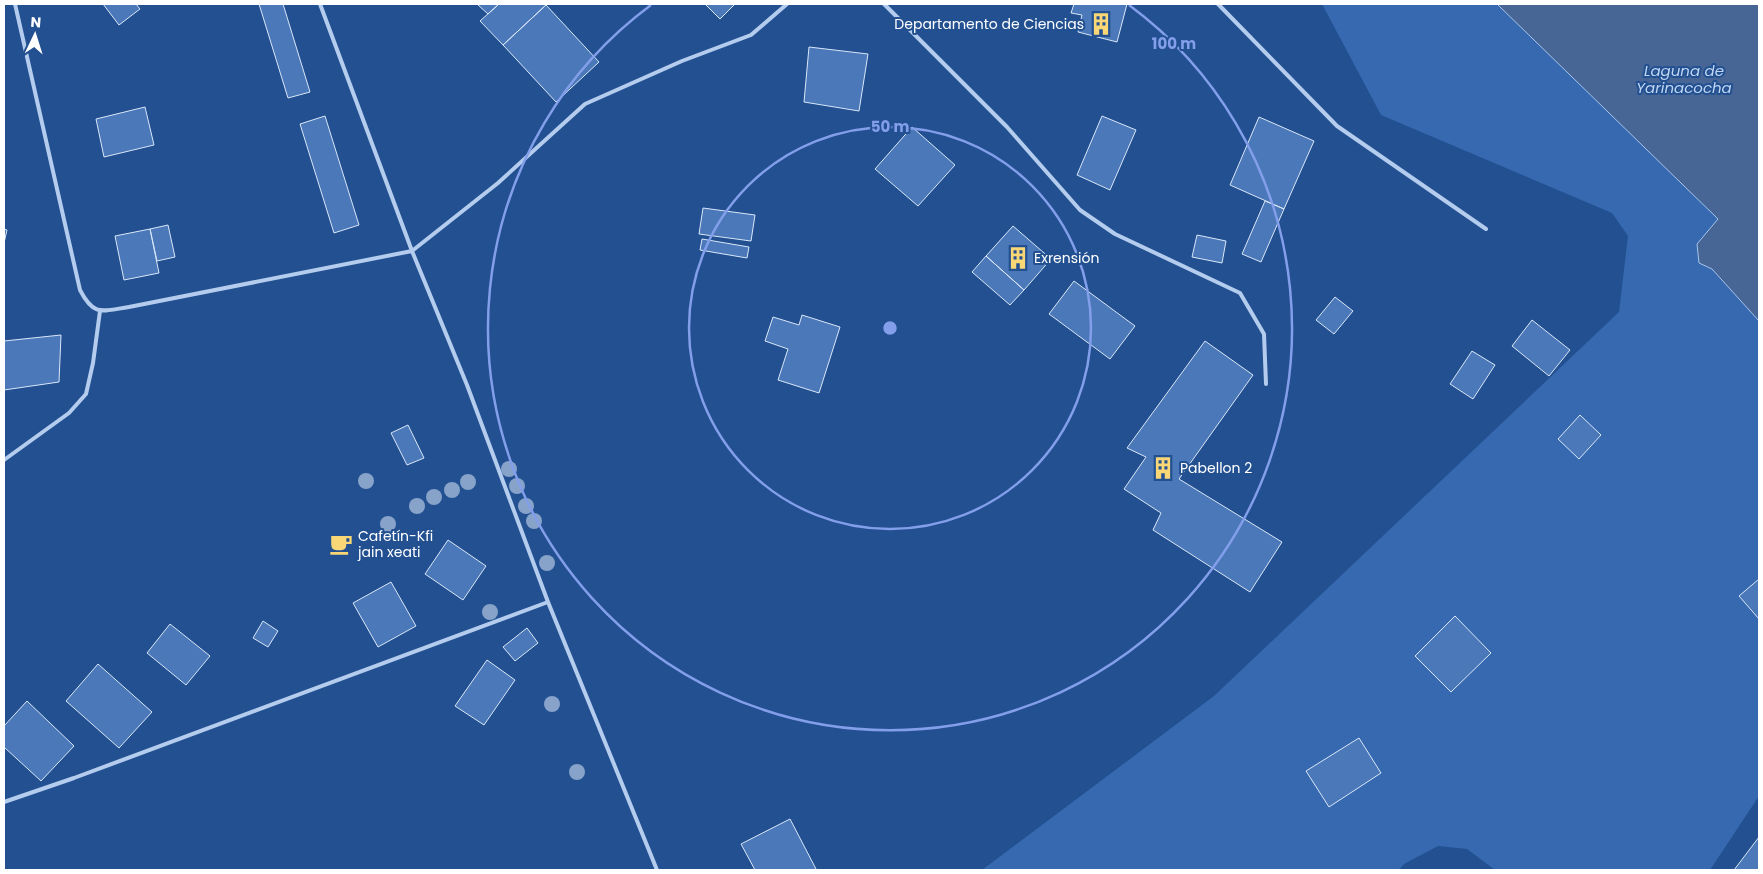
<svg xmlns="http://www.w3.org/2000/svg" width="1763" height="874" font-family="Poppins,sans-serif">
	<style>
		.green { fill: #3669af }
		.water { fill: #476696; stroke: #a8c6ee }
		.building { fill: #4b78b8; stroke: #d9e7f9 }
		.lines { fill: none; stroke-linecap: round; stroke-linejoin: round }
		.lane { stroke: #b4cced; stroke-width: 4 }
		.tree { fill: #87a3ca }
		.ring { fill: none; stroke: #839eea; stroke-width: 2.5 }
		.labels { text-anchor: middle; stroke-width: 4; stroke-linejoin: round; paint-order: stroke }
		.poi-label { font-size: 14px; fill: #fff; stroke: #225091; text-anchor: start }
		.water-label { font-size: 15px; font-style: italic; fill: #c0d6f4; stroke: #225091 }
		.centre { fill: #839eea; stroke: #225091; stroke-width: 2.5 }
		.ring-label { font-size: 15px; text-anchor: middle; font-weight: bold; fill: #839eea; stroke: #225091; stroke-width: 4; stroke-linejoin: round; paint-order: stroke }
	</style>
	<rect width="100%" height="100%" fill="#225091"/>
	<path class="green" d="M 1322,4 L 1497,4 L 1718,219 L 1697,244 L 1712,269 L 1759,321 L 1759,796 L 1710,870 L 1495,870 L 1467,849 L 1438,846 L 1404,864 L 1399,870 L 982,870 L 1214,696 L 1619,312 L 1628,236 L 1612,213 L 1381,115 Z"/>
	<path class="water" d="M 1497,4 L 1759,4 L 1759,321 L 1712,269 L 1699,263 L 1697,244 L 1718,219 Z"/>
	<path class="building" d="M 103,4 L 136,4 L 140,9 L 119,25 Z
		M 259,4 L 283,4 L 310,92 L 288,98 Z
		M 477,4 L 499,4 L 488,14 Z
		M 499,4 L 545,4 L 546,5 L 503,45 L 480,21 Z
		M 705,4 L 735,4 L 720,19 Z
		M 1074,4 L 1127,4 L 1117,42 L 1078,32 L 1082,15 L 1071,13 Z
		M 546,5 L 599,62 L 556,102 L 503,45 Z
		M 809,47 L 868,54 L 859,111 L 804,102 Z
		M 145,107 L 154,145 L 104,157 L 96,119 Z
		M 325,116 L 359,225 L 334,233 L 300,124 Z
		M 1102,116 L 1136,130 L 1110,190 L 1077,175 Z
		M 1259,117 L 1314,141 L 1284,209 L 1230,185 Z
		M 912,127 L 955,165 L 918,206 L 875,169 Z
		M 1265,201 L 1284,209 L 1261,262 L 1242,254 Z
		M 703,208 L 755,215 L 751,241 L 699,234 Z
		M 168,225 L 175,257 L 157,261 L 150,229 Z
		M 1013,226 L 1051,259 L 1024,290 L 986,256 Z
		M 4,229 L 7,230 L 4,243 Z
		M 150,229 L 159,273 L 124,280 L 115,236 Z
		M 1197,235 L 1226,241 L 1222,263 L 1192,257 Z
		M 702,239 L 749,247 L 747,258 L 700,250 Z
		M 986,256 L 1024,290 L 1010,305 L 972,272 Z
		M 1074,281 L 1135,326 L 1110,359 L 1049,314 Z
		M 1335,297 L 1353,311 L 1334,334 L 1316,320 Z
		M 802,315 L 840,327 L 819,393 L 778,380 L 788,349 L 765,341 L 773,317 L 799,325 Z
		M 1532,320 L 1570,350 L 1549,376 L 1512,346 Z
		M 61,335 L 59,382 L 4,390 L 4,341 Z
		M 1205,341 L 1253,375 L 1179,479 L 1282,542 L 1250,592 L 1153,530 L 1161,513 L 1124,489 L 1146,457 L 1127,448 Z
		M 1472,351 L 1495,365 L 1473,399 L 1450,384 Z
		M 1580,415 L 1601,435 L 1579,459 L 1558,439 Z
		M 408,425 L 424,458 L 407,465 L 391,433 Z
		M 448,540 L 486,566 L 463,600 L 425,574 Z
		M 1759,579 L 1759,619 L 1739,596 Z
		M 391,582 L 416,626 L 378,647 L 353,603 Z
		M 1455,616 L 1491,653 L 1451,692 L 1415,656 Z
		M 263,621 L 278,631 L 268,647 L 253,638 Z
		M 170,624 L 210,656 L 186,685 L 147,653 Z
		M 527,628 L 538,643 L 515,661 L 503,647 Z
		M 487,660 L 515,680 L 484,725 L 455,706 Z
		M 98,664 L 152,712 L 119,748 L 66,701 Z
		M 27,701 L 74,746 L 41,781 L 4,747 L 4,726 Z
		M 1359,738 L 1381,773 L 1329,807 L 1306,771 Z
		M 790,819 L 816,869 L 813,870 L 755,870 L 741,844 Z
		M 1759,837 L 1759,870 L 1734,870 Z"/>
	<g class="lines">
		<path class="lane" d="M 15,4 L 80,290 C 94,317 102,311 129,307 L 412,251 L 320,4
			M 884,4 L 1007,127 L 1080,210 L 1115,234 L 1240,293 L 1264,334 L 1266,384
			M 1218,4 L 1337,126 L 1486,229
			M 4,460 L 69,413 L 86,394 L 93,363 L 100,311
			M 4,802 L 74,778 L 548,602
			M 657,870 L 548,602 L 467,385 L 412,251 L 498,183 L 585,104 L 682,61 L 751,35 L 787,4"/>
	</g>
	<g class="tree">
		<circle cx="509" cy="469" r="8"/>
		<circle cx="366" cy="481" r="8"/>
		<circle cx="468" cy="482" r="8"/>
		<circle cx="517" cy="486" r="8"/>
		<circle cx="452" cy="490" r="8"/>
		<circle cx="434" cy="497" r="8"/>
		<circle cx="417" cy="506" r="8"/>
		<circle cx="526" cy="506" r="8"/>
		<circle cx="534" cy="521" r="8"/>
		<circle cx="388" cy="524" r="8"/>
		<circle cx="547" cy="563" r="8"/>
		<circle cx="490" cy="612" r="8"/>
		<circle cx="552" cy="704" r="8"/>
		<circle cx="577" cy="772" r="8"/>
	</g>
	<g class="ring">
		<circle cx="890" cy="328" r="201"/>
		<path d="M1129 5A402 402 0 1 1 651 5"/>
	</g>
	<defs>
		<symbol id="building-bare" viewBox="-9 -9 18 18"><path d="M-4-6H4V6H1V3H-1V6H-4ZM-2.5-4.3h1.7v1.8h-1.7ZM.8-4.3h1.7v1.8H.8ZM-2.5-1h1.7V.8h-1.7ZM.8-1h1.7V.8H.8Z" fill="#f9d676" stroke="#225091" stroke-width="2.5" paint-order="stroke"/></symbol>
		<symbol id="cafe-bare" viewBox="-9 -9 18 18"><path d="M-5.5-4.5H6V0H3Q3 3.5 0 3.5H-2.5Q-5.5 3.5-5.5 0ZM3-3.2v2h1.7v-2ZM-6 4.5H4V6H-6Z" fill="#f9d676" stroke="#225091" stroke-width="2.5" paint-order="stroke"/></symbol>
	</defs>
	<g fill-rule="evenodd">
		<use href="#building-bare" x="1085" y="8" width="32" height="32"/>
		<use href="#building-bare" x="1002" y="242" width="32" height="32"/>
		<use href="#building-bare" x="1147" y="452" width="32" height="32"/>
		<use href="#cafe-bare" x="325" y="528" width="32" height="32"/>
	</g>
	<g class="labels">
		<g class="poi-label">
			<text x="1084" y="29" text-anchor="end">Departamento de Ciencias</text>
			<text x="1034" y="263">Exrensión</text>
			<text x="1180" y="473">Pabellon 2</text>
			<text x="358" y="541">Cafetín-Kfi<tspan x="358" dy="16">jain xeati</tspan></text>
		</g>
		<g class="water-label">
			<text x="1684" y="76">Laguna de<tspan x="1684" dy="17">Yarinacocha</tspan></text>
		</g>
	</g>
	<circle cx="890" cy="328" r="8" class="centre"/>
	<g class="ring-label">
		<text x="1174" y="49">100 m</text>
		<text x="890" y="132">50 m</text>
	</g>
	<rect width="1763" height="874" fill="none" stroke="#ffffff" stroke-width="10"/>
	<g transform="translate(35 35) rotate(4)" stroke="#225091" stroke-width="4" paint-order="stroke">
	<path d="M0-4L9 19L0 12L-9 19Z" fill="#ffffff"/>
	<text y="-8" font-size="14" font-weight="bold" text-anchor="middle" fill="#ffffff">N</text>
	</g>
</svg>
